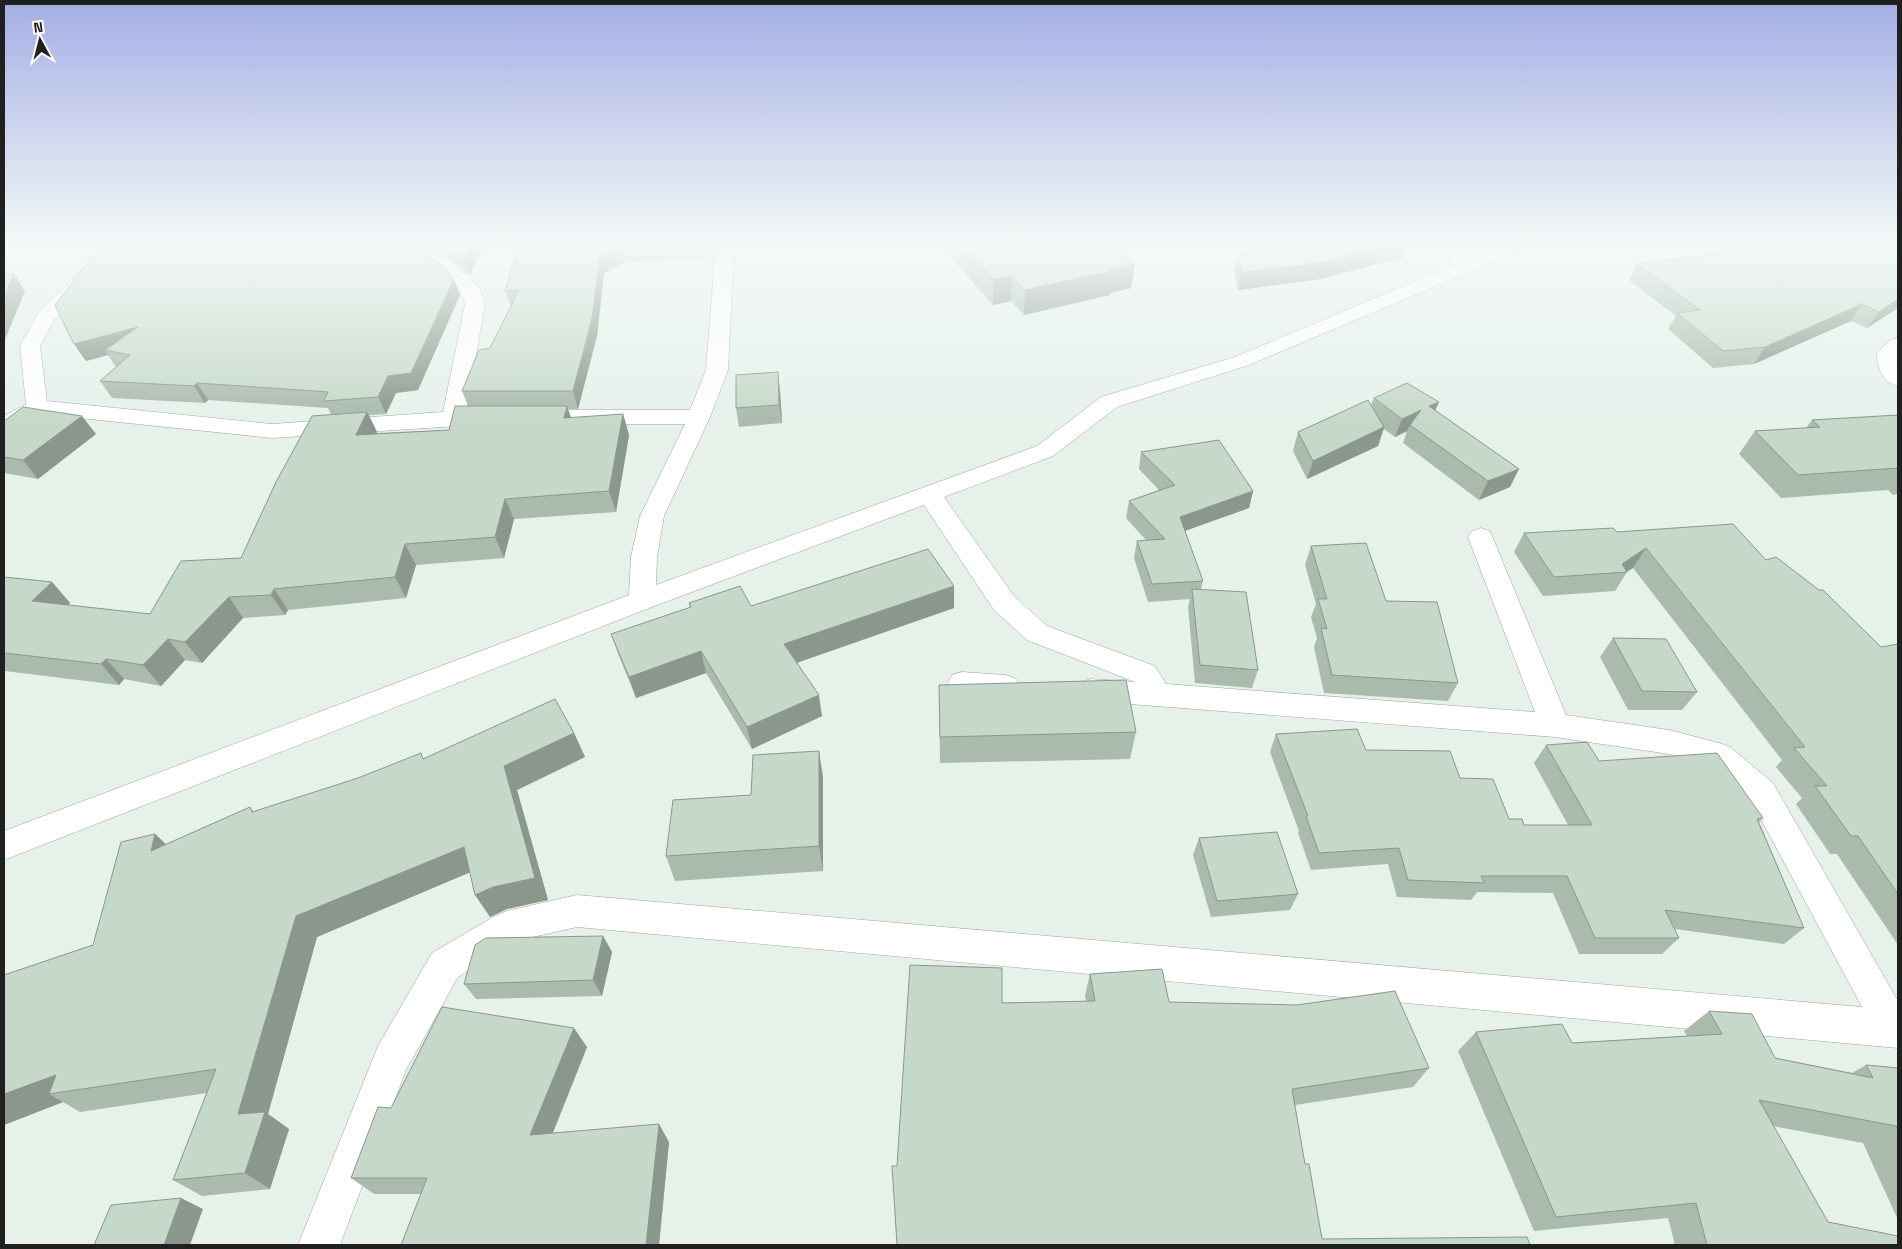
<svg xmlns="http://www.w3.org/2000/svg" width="1902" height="1249" font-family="'Space Grotesk',sans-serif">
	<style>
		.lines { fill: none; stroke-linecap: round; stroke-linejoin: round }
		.street-casing { stroke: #a1a1a1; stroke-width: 1 }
		.street { fill: #fff; fill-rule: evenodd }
		.wall { fill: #aabaad }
		.shaded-wall { fill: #8b978d }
		.building { fill: #c6d8c9; stroke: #8b978d }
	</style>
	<rect width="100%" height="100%" fill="#e6f1ea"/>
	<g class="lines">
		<defs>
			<path id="street" d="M 106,246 L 125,246 L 54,320 L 40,346 L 47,401 L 272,424 L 443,412 L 465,304 C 461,288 457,287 445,277 C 417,254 383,256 348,251 L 342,250 L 339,246 C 386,246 422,240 461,271 C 476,283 480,285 485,304 L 466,411 L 489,410 L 497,412 L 500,417 L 497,422 L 489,424 L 272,438 L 41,414 L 12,430 L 4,432 L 4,416 L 26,404 L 20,346 L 38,313 Z
				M 716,246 L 734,246 L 728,370 L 710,417 L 664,516 L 657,557 L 656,585 L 1037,446 L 1101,397 L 1235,357 L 1454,265 L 1441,246 L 1459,246 L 1468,259 L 1499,246 L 1524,246 L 1521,250 L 1249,365 L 1117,407 L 1053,456 L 944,497 L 1014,596 L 1047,626 L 1155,666 L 1166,684 L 1535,712 L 1468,537 L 1472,531 L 1481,528 L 1490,531 L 1566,715 L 1669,730 L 1719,743 L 1730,747 L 1773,783 L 1898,1001 L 1898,1048 L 577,927 L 515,941 L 458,977 L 406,1070 L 340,1245 L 298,1245 L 378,1046 L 432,953 L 495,916 L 507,911 L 577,895 L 1862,1007 L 1751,801 L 1709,766 L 1669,754 L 1555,737 L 1091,701 L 1081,698 L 1076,690 L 1081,682 L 1091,679 L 1135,682 L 1027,640 L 994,610 L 924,505 L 652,607 L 4,860 L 4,831 L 629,595 L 631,557 L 640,516 L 685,424 L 534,424 L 526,422 L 523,417 L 526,412 L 534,410 L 690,410 L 706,370 Z
				M 1898,338 L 1898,386 C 1882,383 1877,367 1877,352 L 1891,340 Z
				M 962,672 L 1005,675 L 1015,678 L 1020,686 L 1015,694 C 997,700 970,697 952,691 L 948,683 L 952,675 Z"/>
		</defs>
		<use href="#street" class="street-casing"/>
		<use href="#street" class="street"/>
	</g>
	<path class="wall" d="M 408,246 L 483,246 L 470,275 L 446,257 L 423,248 Z
		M 519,246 L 712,246 L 710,258 L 625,262 L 604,273 L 597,336 L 578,409 L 568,409 L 571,418 L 623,414 L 629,435 L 616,512 L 514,519 L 504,558 L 416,565 L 406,598 L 288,610 L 285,615 L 243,618 L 202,663 L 185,660 L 161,686 L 124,679 L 119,685 L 5,671 L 4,672 L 4,577 L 52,582 L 70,603 L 68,605 L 150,614 L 241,558 L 331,414 L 328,408 L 208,400 L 205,403 L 112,398 L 100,381 L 116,367 L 108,355 L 86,361 L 74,344 L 460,295 L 418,390 L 396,393 L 386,414 L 369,415 L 377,432 L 377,433 L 449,430 L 468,406 L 462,391 L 490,348 L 511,307 L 505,291 Z
		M 941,246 L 1115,246 L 1131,288 L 1110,293 L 1110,295 L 1024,315 L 1011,301 L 993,305 Z
		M 1238,254 L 1403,257 L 1321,279 L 1238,290 L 1234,271 Z
		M 1637,264 L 1898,308 L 1867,328 L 1851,321 L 1754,364 L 1713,368 L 1668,329 L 1676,316 L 1629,280 Z
		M 780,390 L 782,423 L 739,427 L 736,408 Z
		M 1374,398 L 1435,410 L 1510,487 L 1479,500 L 1403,443 L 1407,431 L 1395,437 L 1384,429 L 1378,446 L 1307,479 L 1293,451 L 1298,432 L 1371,405 Z
		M 1898,415 L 1898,494 L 1893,495 L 1888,490 L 1781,498 L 1739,454 L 1755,431 L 1806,428 L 1812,420 Z
		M 4,421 L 96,434 L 38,479 L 4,473 Z
		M 1141,452 L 1253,491 L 1249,508 L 1185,531 L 1203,581 L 1201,589 L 1258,670 L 1252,688 L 1195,683 L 1188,607 L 1190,599 L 1148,602 L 1134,558 L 1137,541 L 1146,540 L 1126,518 L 1129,501 L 1159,490 L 1139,469 Z
		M 1617,532 L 1766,560 L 1881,647 L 1898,644 L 1898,945 L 1837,854 L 1830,854 L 1796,804 L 1802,798 L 1776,767 L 1782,760 L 1633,568 L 1627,572 L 1615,591 L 1543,596 L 1514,552 L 1524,533 Z
		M 1311,546 L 1386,601 L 1458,683 L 1448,701 L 1324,693 L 1314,647 L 1317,638 L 1311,617 L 1316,604 L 1305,565 Z
		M 689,603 L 751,606 L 954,608 L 797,662 L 822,716 L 752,749 L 706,673 L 636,698 L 619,656 L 611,634 L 690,608 Z
		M 1613,638 L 1697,692 L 1682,710 L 1628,710 L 1600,657 Z
		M 939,685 L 1136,732 L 1130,759 L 940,763 Z
		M 574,733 L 585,757 L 517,790 L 548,900 L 507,909 L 490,917 L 470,872 L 317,937 L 268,1114 L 289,1129 L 270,1189 L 202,1196 L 173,1180 L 207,1093 L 80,1112 L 63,1102 L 4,1125 L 4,975 L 93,945 L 155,834 L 166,844 L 250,807 L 254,812 L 424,758 Z
		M 1276,734 L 1366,750 L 1460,778 L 1509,819 L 1524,825 L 1568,825 L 1534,763 L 1546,745 L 1599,761 L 1763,818 L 1759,822 L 1804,928 L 1784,944 L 1675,929 L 1679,938 L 1662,954 L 1579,954 L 1553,893 L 1477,892 L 1471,900 L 1397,897 L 1388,864 L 1311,870 L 1298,833 L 1299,831 L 1270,752 Z
		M 823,777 L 823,871 L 675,881 L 666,856 L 751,795 Z
		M 1199,838 L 1298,894 L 1290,910 L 1211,917 L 1193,855 Z
		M 603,936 L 612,952 L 602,996 L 476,999 L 464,984 Z
		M 1090,974 L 1169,1002 L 1429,1068 L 1413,1087 L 1295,1105 L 897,1245 L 897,1166 L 1002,1003 L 1086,1001 L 1085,995 Z
		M 1709,1011 L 1775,1058 L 1852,1073 L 1866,1065 L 1898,1068 L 1898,1220 L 1863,1143 L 1773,1126 L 1828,1222 L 1898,1245 L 1675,1245 L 1668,1218 L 1534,1231 L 1458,1051 L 1476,1032 L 1572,1043 L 1687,1036 L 1684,1031 Z
		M 587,1047 L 553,1133 L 669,1142 L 659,1245 L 401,1245 L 421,1194 L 374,1194 L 351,1178 L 391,1108 Z"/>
	<path class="shaded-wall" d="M 470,246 L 483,246 L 470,275 L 464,259 Z
		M 620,246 L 621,246 L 625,262 L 604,273 L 597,336 L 578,409 L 573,391 L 600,257 Z
		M 708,246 L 712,246 L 710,258 Z
		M 1386,246 L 1407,246 L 1403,257 L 1321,279 L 1238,290 L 1241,273 Z
		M 1135,264 L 1131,288 L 1110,293 L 1110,295 L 1024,315 L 1025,290 L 1110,269 Z
		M 14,274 L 25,291 L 4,342 L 4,296 Z
		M 1012,276 L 1011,301 L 993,305 L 994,280 Z
		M 454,279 L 460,295 L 418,390 L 396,393 L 386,414 L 378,397 L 388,376 Z
		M 1898,299 L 1898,308 L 1867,328 L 1879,312 Z
		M 1862,304 L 1851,321 L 1754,364 L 1765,347 Z
		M 138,327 L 105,350 L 108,355 L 86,361 L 74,344 Z
		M 778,372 L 780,390 L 782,423 L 779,405 Z
		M 197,383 L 208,400 L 205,403 L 194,386 Z
		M 1439,402 L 1431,420 L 1429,406 Z
		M 567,406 L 574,426 L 564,418 Z
		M 1421,410 L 1410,425 L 1407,431 L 1395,437 L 1402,419 Z
		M 367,412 L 377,432 L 366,455 L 356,435 Z
		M 623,414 L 629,435 L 616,512 L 609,491 Z
		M 82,416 L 96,434 L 38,479 L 23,460 Z
		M 1384,427 L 1378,446 L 1307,479 L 1313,461 Z
		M 1519,469 L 1510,487 L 1479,500 L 1488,481 Z
		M 1253,491 L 1249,508 L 1176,534 L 1180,517 Z
		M 505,499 L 514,519 L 504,558 L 495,537 Z
		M 405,544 L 416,565 L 406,598 L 395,577 Z
		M 1646,548 L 1633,568 L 1626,572 L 1622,564 Z
		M 52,582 L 70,603 L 51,622 L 32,601 Z
		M 954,586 L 954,608 L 788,666 L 784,644 Z
		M 274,589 L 288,610 L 285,615 L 271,595 Z
		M 229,597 L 243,618 L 202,663 L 185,642 Z
		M 168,639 L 185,660 L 161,686 L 143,665 Z
		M 701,651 L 706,673 L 636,698 L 629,677 Z
		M 106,659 L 124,679 L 119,685 L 101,664 Z
		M 819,695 L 822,716 L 752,749 L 747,727 Z
		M 574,733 L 585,757 L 517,790 L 548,900 L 507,909 L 490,917 L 475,895 L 493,887 L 504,766 Z
		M 819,751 L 823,777 L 823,871 L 819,846 Z
		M 155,834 L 179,857 L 151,851 Z
		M 464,847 L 478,869 L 317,937 L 268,1114 L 289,1129 L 270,1189 L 245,1173 L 238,1114 L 296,916 Z
		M 603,936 L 612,952 L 602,996 L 593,980 Z
		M 574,1028 L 587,1047 L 545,1152 L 530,1135 Z
		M 56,1075 L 49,1094 L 63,1102 L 4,1125 L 4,1094 Z
		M 659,1124 L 669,1142 L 659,1245 L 646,1245 Z
		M 181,1198 L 203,1209 L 190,1245 L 164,1245 Z"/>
	<path class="building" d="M 102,246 L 403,246 L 416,249 L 438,262 L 454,279 L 411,373 L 388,376 L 378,397 L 324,401 L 328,392 L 197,383 L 194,386 L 100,381 L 130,355 L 105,350 L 138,327 L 74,344 L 55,305 L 94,254 Z
		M 447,246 L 470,246 L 464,259 Z
		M 519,246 L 620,246 L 600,257 L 592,319 L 573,391 L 462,391 L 479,350 L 490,348 L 519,290 L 505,291 Z
		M 963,246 L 1115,246 L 1135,264 L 1110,269 L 1113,271 L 1025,290 L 1012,276 L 994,280 Z
		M 1269,246 L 1386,246 L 1326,262 L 1241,273 L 1238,254 Z
		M 1737,246 L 1895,246 L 1898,247 L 1898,299 L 1879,312 L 1862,304 L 1765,347 L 1723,351 L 1677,313 L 1700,310 L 1637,264 L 1717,254 Z
		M 14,274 L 4,296 L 4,275 Z
		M 778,372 L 779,405 L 736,408 L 736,375 Z
		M 1407,383 L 1439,402 L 1429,406 L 1519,469 L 1488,481 L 1410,425 L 1421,410 L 1402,419 L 1374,398 Z
		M 1368,400 L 1384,427 L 1313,461 L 1298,432 Z
		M 455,406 L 567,406 L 564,418 L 623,414 L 609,491 L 505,499 L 495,537 L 405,544 L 395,577 L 274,589 L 271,595 L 229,597 L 185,642 L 168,639 L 143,665 L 106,659 L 101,664 L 4,653 L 4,577 L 52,582 L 32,601 L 150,614 L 181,561 L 241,558 L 276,482 L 312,416 L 367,412 L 356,435 L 449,430 Z
		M 23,407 L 82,416 L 23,460 L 4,457 L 4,421 Z
		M 1898,415 L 1898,468 L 1798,475 L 1755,431 L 1820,427 L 1812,420 Z
		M 1219,440 L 1253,491 L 1180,517 L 1203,581 L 1152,584 L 1137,541 L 1165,539 L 1129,501 L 1175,485 L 1141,452 Z
		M 1733,524 L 1766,560 L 1776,557 L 1819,590 L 1823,590 L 1881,647 L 1898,644 L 1898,894 L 1858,836 L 1851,836 L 1815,786 L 1827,786 L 1794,748 L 1805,747 L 1646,548 L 1622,564 L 1627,572 L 1554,577 L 1524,533 L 1613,528 L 1617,532 Z
		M 1366,543 L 1386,601 L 1437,602 L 1458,683 L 1332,675 L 1321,628 L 1327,629 L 1318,599 L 1327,599 L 1311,546 Z
		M 928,549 L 954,586 L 784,644 L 819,695 L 747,727 L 701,651 L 629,677 L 611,634 L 691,607 L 689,603 L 740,586 L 751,606 Z
		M 1192,589 L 1246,592 L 1258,670 L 1200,665 Z
		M 1613,638 L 1666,639 L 1697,692 L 1642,691 Z
		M 1126,680 L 1136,732 L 940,737 L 939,685 Z
		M 555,699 L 574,733 L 504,766 L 535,878 L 493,887 L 475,895 L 464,847 L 296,916 L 238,1114 L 265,1112 L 245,1173 L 173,1180 L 216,1069 L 49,1094 L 56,1075 L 4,1094 L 4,975 L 93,945 L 121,842 L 155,834 L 151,851 L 250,807 L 252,812 L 358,778 L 421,753 L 423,759 Z
		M 1357,729 L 1366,750 L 1450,751 L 1460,778 L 1493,779 L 1509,819 L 1522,819 L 1524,825 L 1592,825 L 1546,745 L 1587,742 L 1599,761 L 1717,753 L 1763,818 L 1757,819 L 1804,928 L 1665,910 L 1679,938 L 1595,938 L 1567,876 L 1481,876 L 1484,883 L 1408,880 L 1399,848 L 1319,853 L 1306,816 L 1308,816 L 1276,734 Z
		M 819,751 L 819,846 L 666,856 L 673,800 L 751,795 L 753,755 Z
		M 1277,832 L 1298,894 L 1217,901 L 1199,838 Z
		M 603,936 L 593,980 L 464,984 L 475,945 L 486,938 Z
		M 910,965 L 1002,968 L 1002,1003 L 1095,1001 L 1090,974 L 1162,969 L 1169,1002 L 1297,1005 L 1395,991 L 1429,1068 L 1292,1089 L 1305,1164 L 1309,1164 L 1322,1239 L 1527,1237 L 1530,1245 L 897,1245 L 892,1166 L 897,1166 Z
		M 442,1007 L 574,1028 L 530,1135 L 659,1124 L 646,1245 L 401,1245 L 427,1178 L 351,1178 L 378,1107 L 391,1108 Z
		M 1709,1011 L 1752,1014 L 1775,1058 L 1873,1078 L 1866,1065 L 1898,1068 L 1898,1130 L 1896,1126 L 1759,1100 L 1828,1222 L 1898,1236 L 1898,1245 L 1707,1245 L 1696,1203 L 1556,1217 L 1476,1032 L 1562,1024 L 1572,1043 L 1722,1034 Z
		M 181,1198 L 164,1245 L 94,1245 L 111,1205 Z"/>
	<linearGradient id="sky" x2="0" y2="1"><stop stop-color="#a3aee5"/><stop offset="0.58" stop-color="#f4f9f6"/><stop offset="1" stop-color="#f4f9f6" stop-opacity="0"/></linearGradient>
	<rect width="1902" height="421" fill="url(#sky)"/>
	<rect width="1902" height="1249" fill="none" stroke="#202020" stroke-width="10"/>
	<g transform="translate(40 40) rotate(353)" stroke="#ffffff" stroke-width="4" paint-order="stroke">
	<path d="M0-4L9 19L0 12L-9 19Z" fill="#202020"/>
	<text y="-8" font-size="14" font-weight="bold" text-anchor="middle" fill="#202020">N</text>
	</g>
</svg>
